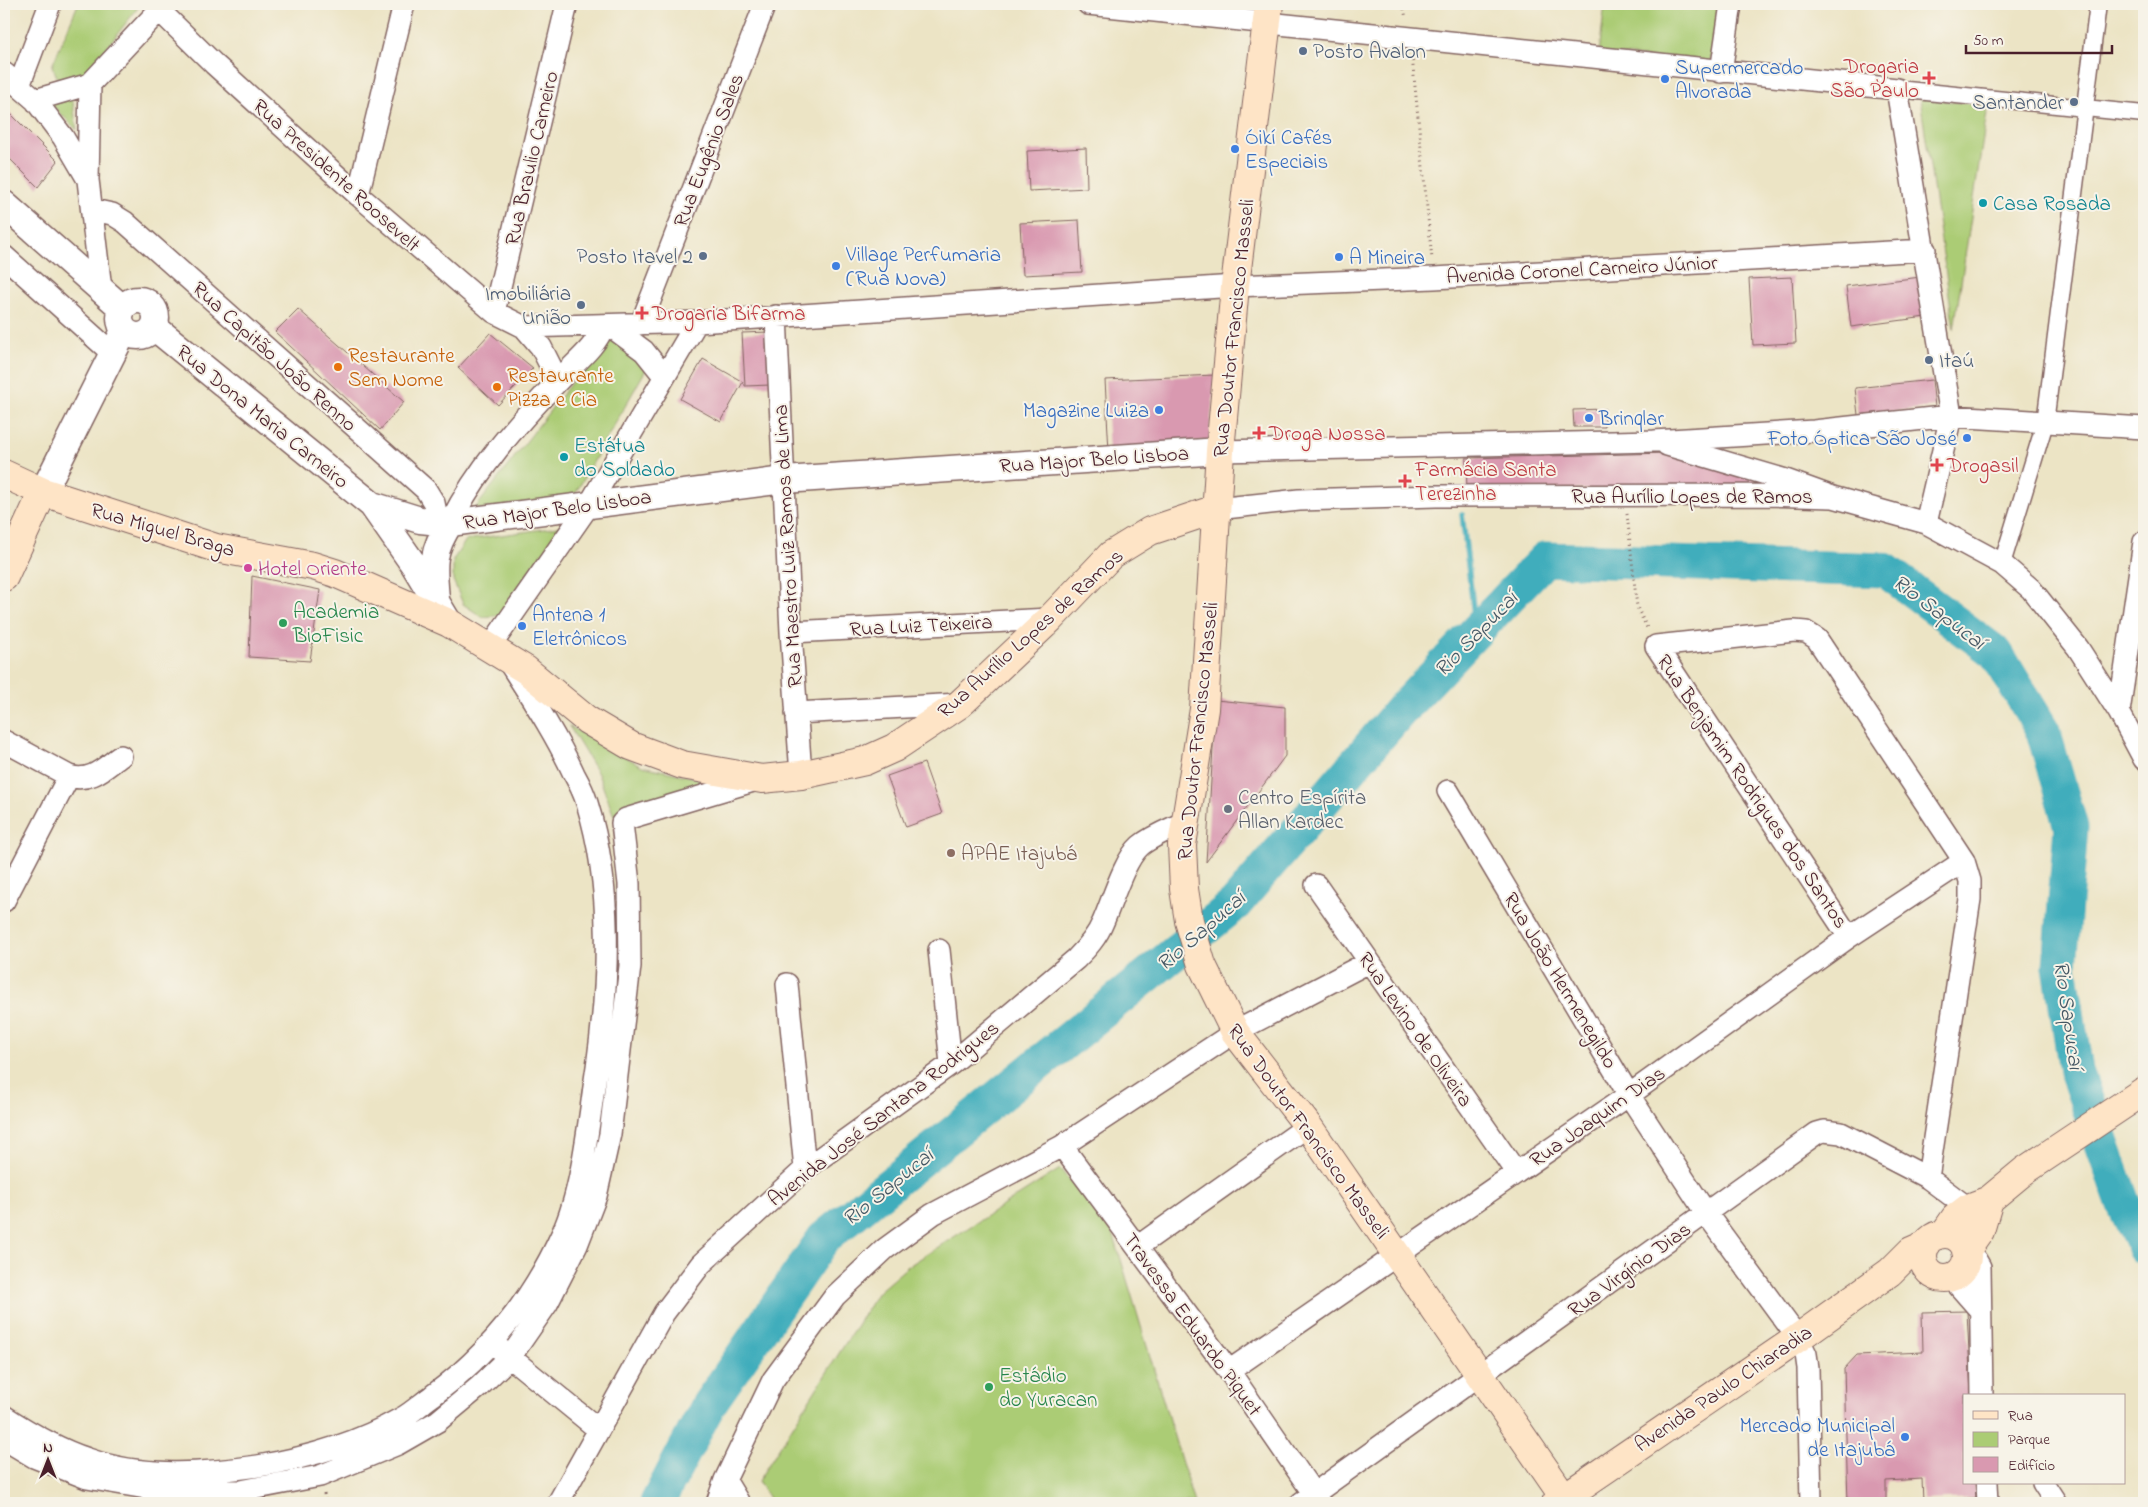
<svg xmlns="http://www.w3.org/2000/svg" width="2148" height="1507" font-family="'Indie Flower',sans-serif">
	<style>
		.green { fill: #abcc74; stroke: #7a7650 }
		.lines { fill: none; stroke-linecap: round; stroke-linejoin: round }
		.stream { stroke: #3fadbc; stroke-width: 5.5 }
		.river { stroke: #3fadbc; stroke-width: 35 }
		.building { fill: #d999b0 }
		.pedestrian-casing { stroke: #836461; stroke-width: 19 }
		.minor-casing { stroke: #836461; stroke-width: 24 }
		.tertiary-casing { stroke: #836461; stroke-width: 29 }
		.secondary-casing { stroke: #836461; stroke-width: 30 }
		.path { stroke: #836461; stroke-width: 3; stroke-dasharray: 1 4; stroke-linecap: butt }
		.pedestrian { stroke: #fff; stroke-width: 16 }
		.minor { stroke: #fff; stroke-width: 21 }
		.tertiary { stroke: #fff; stroke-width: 26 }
		.secondary { stroke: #fee4c6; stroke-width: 28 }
		.service-dot { fill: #5c6f8a; stroke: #f7f3e8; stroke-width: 2 }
		.health-dot { fill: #e0444e; stroke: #f7f3e8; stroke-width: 2 }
		.shop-dot { fill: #3f7fe0; stroke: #f7f3e8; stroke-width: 2 }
		.culture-dot { fill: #0f9aa8; stroke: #f7f3e8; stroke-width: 2 }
		.food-dot { fill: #e8710a; stroke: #f7f3e8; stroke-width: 2 }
		.hotel-dot { fill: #d1479c; stroke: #f7f3e8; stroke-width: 2 }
		.leisure-dot { fill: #2e9e5b; stroke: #f7f3e8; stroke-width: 2 }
		.worship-dot { fill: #6b7280; stroke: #f7f3e8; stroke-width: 2 }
		.education-dot { fill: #8d6e63; stroke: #f7f3e8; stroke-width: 2 }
		.labels { text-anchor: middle; stroke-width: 4; stroke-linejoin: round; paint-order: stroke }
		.service-label { font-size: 21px; fill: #4e5e75; stroke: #f7f3e8; text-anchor: end }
		.health-label { font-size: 21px; fill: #be3a42; stroke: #f7f3e8; text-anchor: start }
		.shop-label { font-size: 21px; fill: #366cbe; stroke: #f7f3e8; text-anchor: start }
		.street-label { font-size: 21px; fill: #4a1f2b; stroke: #f7f3e8 }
		.culture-label { font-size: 21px; fill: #0d838f; stroke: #f7f3e8; text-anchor: start }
		.food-label { font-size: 21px; fill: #c56008; stroke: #f7f3e8; text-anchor: start }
		.hotel-label { font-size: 21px; fill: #b23c85; stroke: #f7f3e8; text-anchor: start }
		.leisure-label { font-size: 21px; fill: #27864d; stroke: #f7f3e8; text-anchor: start }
		.worship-label { font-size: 21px; fill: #5b616d; stroke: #f7f3e8; text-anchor: start }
		.education-label { font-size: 21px; fill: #785e54; stroke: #f7f3e8; text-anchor: start }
		.water-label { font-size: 22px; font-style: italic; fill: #465865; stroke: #f7f3e8 }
	</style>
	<rect width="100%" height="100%" fill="#f7f3e8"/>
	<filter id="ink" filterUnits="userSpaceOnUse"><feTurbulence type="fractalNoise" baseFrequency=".02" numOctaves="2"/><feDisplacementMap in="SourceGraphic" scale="10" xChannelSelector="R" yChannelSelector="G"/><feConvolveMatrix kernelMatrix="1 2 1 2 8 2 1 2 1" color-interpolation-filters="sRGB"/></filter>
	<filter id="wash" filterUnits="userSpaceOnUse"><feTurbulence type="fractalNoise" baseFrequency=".0096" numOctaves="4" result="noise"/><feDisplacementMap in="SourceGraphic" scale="20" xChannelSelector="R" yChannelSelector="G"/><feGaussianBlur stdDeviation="1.12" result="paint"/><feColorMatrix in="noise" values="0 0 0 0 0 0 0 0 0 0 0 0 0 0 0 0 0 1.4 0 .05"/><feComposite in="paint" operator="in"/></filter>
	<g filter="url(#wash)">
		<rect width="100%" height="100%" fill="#ece4c5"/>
		<path class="green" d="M 78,4 L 141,4 L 89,70 L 73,79 L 58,79 L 52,66 Z
			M 1605,4 L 1720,4 L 1710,63 L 1599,53 Z
			M 72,96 L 77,130 L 49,102 Z
			M 1920,98 L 1988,106 L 1954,329 Z
			M 604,340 L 631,343 L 648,366 L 574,496 L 474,510 Z
			M 565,526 L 505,615 L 482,617 L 463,604 L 453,580 L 453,560 L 466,540 Z
			M 569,726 L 642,766 L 718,783 L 614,816 L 598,774 Z
			M 1060,1169 L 1113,1233 L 1194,1503 L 772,1503 L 758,1481 L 878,1292 L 907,1267 Z"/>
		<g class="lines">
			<path class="stream" d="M 1462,514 L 1476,632"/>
			<path class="river" d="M 657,1503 L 709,1404 L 824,1238 L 1235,904 L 1402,709 L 1545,559 L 1885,570 L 1996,653 L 2043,731 L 2071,827 L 2060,966 L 2076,1071 L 2123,1203 L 2144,1247"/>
		</g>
		<g id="blocks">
			<path class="building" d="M 4,107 L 58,161 L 38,187 L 4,153 Z
				M 1086,148 L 1087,188 L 1029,191 L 1027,151 Z
				M 1079,220 L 1082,272 L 1023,275 L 1020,223 Z
				M 1792,277 L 1796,343 L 1753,345 L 1749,279 Z
				M 1921,277 L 1926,317 L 1851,327 L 1846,286 Z
				M 298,309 L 404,402 L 380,430 L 275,332 Z
				M 769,332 L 771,385 L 745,386 L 742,333 Z
				M 490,333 L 533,368 L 498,405 L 458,368 Z
				M 703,359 L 743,382 L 721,422 L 680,399 Z
				M 1215,375 L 1209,440 L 1109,451 L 1105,380 Z
				M 1932,380 L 1935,407 L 1858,415 L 1855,388 Z
				M 1605,409 L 1605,427 L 1574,427 L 1573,410 Z
				M 1669,453 L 1755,479 L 1756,490 L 1467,489 L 1466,458 Z
				M 252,576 L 320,590 L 310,661 L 249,657 Z
				M 1216,700 L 1285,707 L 1285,756 L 1206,862 Z
				M 924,763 L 942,814 L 906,827 L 887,776 Z
				M 1967,1311 L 1971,1396 L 1964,1396 L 1964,1483 L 1975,1483 L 1976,1498 L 1923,1500 L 1922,1479 L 1886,1481 L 1886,1503 L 1848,1503 L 1844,1369 L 1857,1355 L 1923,1352 L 1922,1312 Z"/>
		</g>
	</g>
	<g filter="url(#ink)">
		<use href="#blocks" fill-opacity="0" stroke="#836461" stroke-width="1"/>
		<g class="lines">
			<defs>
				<path id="pedestrian" d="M 1897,89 L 2144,114
					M 2002,564 L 2045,423 L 2098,4"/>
				<path id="minor" d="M 1088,4 L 1897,89 L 1951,416 L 1926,523
					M 159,10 L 214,64 L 358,195 L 494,312 L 524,327 L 541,347 L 558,381
					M 1721,72 L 1731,4
					M 4,73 L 35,100 L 63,137 L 87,178
					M 90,84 L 88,180 L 101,289
					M 19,86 L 50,4
					M 35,100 L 90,84 L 165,4
					M 358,195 L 404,4
					M 93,210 L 112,214 L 125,222 L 426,490 L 434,503 L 438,522
					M 4,256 L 112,353
					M 494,312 L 567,4
					M 776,316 L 791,632 L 801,775
					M 641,324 L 765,4
					M 609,325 L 644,351 L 664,376
					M 524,327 L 697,322 L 1235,286 L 1434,278 L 1925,250
					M 1667,445 L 1786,480 L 1833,497 L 1926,523 L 2002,564 L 2031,589 L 2078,648 L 2119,712 L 2144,759
					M 1220,451 L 1654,441 L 1814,431 L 1951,416 L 2144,428
					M 1216,509 L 1299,500 L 1436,496 L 1766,495 L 1833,497
					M 450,523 C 476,470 517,424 558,381 C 574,363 596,348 604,325
					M 791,632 L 1050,619
					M 490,647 L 589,505 L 697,322
					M 2119,712 L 2144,542
					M 796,713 L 960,704
					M 4,741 L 69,776 C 91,783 105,767 121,756
					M 1448,791 L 1629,1095 L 1706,1213 L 1798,1338 L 1806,1354 L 1808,1368 L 1811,1503
					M 1316,885 L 1516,1172
					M 4,901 L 69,776
					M 1849,937 L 1656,646 L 1794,631 L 1806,632 L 1817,639 L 1964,861 L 1970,881 L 1970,899 L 1928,1178
					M 939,950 L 951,1064
					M 787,984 L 805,1169
					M 1062,1146 L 1229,1371 L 1320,1503
					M 1137,1247 L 1308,1126
					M 1967,1254 L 1976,1260 L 1980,1267 L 1982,1396
					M 1951,1277 L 1980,1310
					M 500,1349 L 598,1429
					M 1229,1371 L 1629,1095 L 1849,937 L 1964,861
					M 4,1416 C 30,1433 58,1449 88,1459 C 141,1478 203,1474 258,1466 C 307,1458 358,1443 402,1418 C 413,1412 422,1403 432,1396 C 489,1354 533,1298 562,1234 C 583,1189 589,1117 597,1067 C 609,980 613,887 587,803 C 584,793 579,783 574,774 C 556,735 533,700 510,664
					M 4,1439 L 34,1457 L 87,1478 L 140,1487 L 178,1491 L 241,1491 L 320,1476 L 398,1444 L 438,1421 L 480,1386 L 511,1356 L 547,1304 L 577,1245 L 596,1196 L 610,1134 L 630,966 L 629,884 L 622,823 L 626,819 L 760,779
					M 725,1480 L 739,1503
					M 1987,1483 L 1988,1503
					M 2043,1483 L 2056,1503
					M 558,1503 L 664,1313 L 701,1264 L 805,1169 L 951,1064 L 1076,959 C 1087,948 1097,937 1103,922 C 1112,902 1124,860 1140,846 C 1153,835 1171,829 1187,821
					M 717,1503 L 725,1480 L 773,1380 L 835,1296 L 885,1249 L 933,1214 L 1062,1146 L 1235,1032 L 1369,962
					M 1301,1503 L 1817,1133 L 1824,1131 L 1841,1133 L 1928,1178 L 1968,1208"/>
				<path id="tertiary" d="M 4,204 L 122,308
					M120 318a18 18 0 1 1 36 0a18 18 0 1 1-36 0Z
					M 154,327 L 372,505 L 414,565 L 449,623
					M 43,492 L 124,331
					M 372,505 L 420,520 L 450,523 L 784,480 L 1220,451
					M 436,599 C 433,565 431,552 450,523"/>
				<path id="secondary" d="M 1269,4 L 1235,286 L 1220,451 L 1204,709 L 1182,845 L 1184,889 L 1189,921 L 1202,965 L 1235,1032 L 1308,1126 L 1564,1497
					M 4,474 L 43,492 L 216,548 L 313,566 L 335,573 L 449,623 L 526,670 L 587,720 L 631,746 L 682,765 L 762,779 L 801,775 L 865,761 L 894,748 L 960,704 L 1050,619 L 1111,555 L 1150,531 L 1216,509
					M 4,577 L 43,492
					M 1944,1234 L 1955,1218 L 1968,1208 L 1989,1200 L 2024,1171 L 2144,1091
					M1923 1256a22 22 0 1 1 44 0a22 22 0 1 1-44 0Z
					M 1966,1251 L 1980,1231 L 1989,1200
					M 1556,1503 L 1798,1338 L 1890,1272 L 1911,1251 L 1927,1244"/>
			</defs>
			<use href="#pedestrian" class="pedestrian-casing"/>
			<use href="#minor" class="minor-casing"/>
			<use href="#tertiary" class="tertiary-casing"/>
			<use href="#secondary" class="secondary-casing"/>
			<path class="path" d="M 1403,4 L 1406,18
				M 1412,56 L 1432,259
				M 1627,514 L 1637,607 L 1648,630
				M 324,1494 L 326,1503"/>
			<use href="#pedestrian" class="pedestrian"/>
			<use href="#minor" class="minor"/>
			<use href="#tertiary" class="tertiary"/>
			<use href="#secondary" class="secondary"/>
		</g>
	</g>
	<g class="service-dot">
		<circle cx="1303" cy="51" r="5"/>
		<circle cx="2074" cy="102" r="5"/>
		<circle cx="703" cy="256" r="5"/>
		<circle cx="581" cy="305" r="5"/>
		<circle cx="1929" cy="360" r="5"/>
	</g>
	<g class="health-dot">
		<path d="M1926.5 70.5h5v5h5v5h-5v5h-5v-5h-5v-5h5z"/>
		<path d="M639.5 305.5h5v5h5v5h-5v5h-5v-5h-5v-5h5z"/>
		<path d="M1256.5 425.5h5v5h5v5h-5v5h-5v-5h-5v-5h5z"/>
		<path d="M1934.5 457.5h5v5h5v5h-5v5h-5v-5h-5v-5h5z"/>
		<path d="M1402.5 473.5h5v5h5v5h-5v5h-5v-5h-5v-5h5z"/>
	</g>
	<g class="shop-dot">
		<circle cx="1665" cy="79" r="5"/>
		<circle cx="1235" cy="149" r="5"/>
		<circle cx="1339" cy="257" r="5"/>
		<circle cx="836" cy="266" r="5"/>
		<circle cx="1159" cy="410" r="5"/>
		<circle cx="1589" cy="418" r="5"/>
		<circle cx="1967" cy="438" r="5"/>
		<circle cx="522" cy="626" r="5"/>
		<circle cx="1905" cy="1437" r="5"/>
	</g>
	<g class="culture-dot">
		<circle cx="1983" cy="203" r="5"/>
		<circle cx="564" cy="457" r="5"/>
	</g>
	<g class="food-dot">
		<circle cx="338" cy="367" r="5"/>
		<circle cx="497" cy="387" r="5"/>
	</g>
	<circle class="hotel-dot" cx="248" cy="568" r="5"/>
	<g class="leisure-dot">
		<circle cx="283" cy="623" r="5"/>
		<circle cx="989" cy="1387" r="5"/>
	</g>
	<circle class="worship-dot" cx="1228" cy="809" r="5"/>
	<circle class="education-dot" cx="951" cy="853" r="5"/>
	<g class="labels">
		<g class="service-label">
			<text x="1313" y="58" text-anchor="start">Posto Avalon</text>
			<text x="2064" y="109">Santander</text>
			<text x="693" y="263">Posto Itavel 2</text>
			<text x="571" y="300">Imobiliária<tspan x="571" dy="24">União</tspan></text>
			<text x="1939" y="367" text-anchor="start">Itaú</text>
		</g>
		<g class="health-label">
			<text x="1919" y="73" text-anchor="end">Drogaria<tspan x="1919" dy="24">São Paulo</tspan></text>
			<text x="652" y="320">Drogaria Bifarma</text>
			<text x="1269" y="440">Droga Nossa</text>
			<text x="1947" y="472">Drogasil</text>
			<text x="1415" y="476">Farmácia Santa<tspan x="1415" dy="24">Terezinha</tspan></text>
		</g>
		<g class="shop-label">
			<text x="1675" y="74">Supermercado<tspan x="1675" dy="24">Alvorada</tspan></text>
			<text x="1245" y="144">Óikí Cafés<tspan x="1245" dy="24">Especiais</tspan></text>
			<text x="846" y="261">Village Perfumaria<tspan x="846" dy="24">(Rua Nova)</tspan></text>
			<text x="1349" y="264">A Mineira</text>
			<text x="1149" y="417" text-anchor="end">Magazine Luiza</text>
			<text x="1599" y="425">Brinqlar</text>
			<text x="1957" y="445" text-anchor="end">Foto Óptica São José</text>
			<text x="532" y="621">Antena 1<tspan x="532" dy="24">Eletrônicos</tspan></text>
			<text x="1895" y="1432" text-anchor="end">Mercado Municipal<tspan x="1895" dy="24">de Itajubá</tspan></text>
		</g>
		<g class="street-label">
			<text transform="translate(708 150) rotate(-69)" y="7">Rua Eugênio Sales</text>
			<text transform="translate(531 158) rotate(-77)" y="7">Rua Braulio Carneiro</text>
			<text transform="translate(337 175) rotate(42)" y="7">Rua Presidente Roosevelt</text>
			<text transform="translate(1582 269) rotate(-3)" y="7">Avenida Coronel Carneiro Júnior</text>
			<text transform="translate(1233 328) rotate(-84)" y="7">Rua Doutor Francisco Masseli</text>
			<text transform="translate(275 356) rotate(42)" y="7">Rua Capitão João Renno</text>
			<text transform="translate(263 416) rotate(39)" y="7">Rua Dona Maria Carneiro</text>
			<text transform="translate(1094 459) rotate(-4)" y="7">Rua Major Belo Lisboa</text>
			<text x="1692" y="503">Rua Aurílio Lopes de Ramos</text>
			<text transform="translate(557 509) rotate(-8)" y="7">Rua Major Belo Lisboa</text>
			<text transform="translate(163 529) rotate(16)" y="7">Rua Miguel Braga</text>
			<text transform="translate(787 546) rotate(-93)" y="7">Rua Maestro Luiz Ramos de Lima</text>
			<text transform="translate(921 625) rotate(-3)" y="7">Rua Luiz Teixeira</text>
			<text transform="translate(1030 633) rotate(-42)" y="7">Rua Aurílio Lopes de Ramos</text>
			<text transform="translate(1197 731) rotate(-84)" y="7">Rua Doutor Francisco Masseli</text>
			<text transform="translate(1753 791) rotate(56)" y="7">Rua Benjamim Rodrigues dos Santos</text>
			<text transform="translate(1561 980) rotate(59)" y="7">Rua João Hermenegildo</text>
			<text transform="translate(1416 1029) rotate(55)" y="7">Rua Levino de Oliveira</text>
			<text transform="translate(883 1113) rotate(-38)" y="7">Avenida José Santana Rodrigues</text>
			<text transform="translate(1597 1116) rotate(-35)" y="7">Rua Joaquim Dias</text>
			<text transform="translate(1309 1131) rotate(54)" y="7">Rua Doutor Francisco Masseli</text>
			<text transform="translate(1629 1269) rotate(-36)" y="7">Rua Virgínio Dias</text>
			<text transform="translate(1193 1324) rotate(54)" y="7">Travessa Eduardo Piquet</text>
			<text transform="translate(1723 1388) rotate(-34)" y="7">Avenida Paulo Chiaradia</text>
		</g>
		<g class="culture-label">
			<text x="1993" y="210">Casa Rosada</text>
			<text x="574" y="452">Estátua<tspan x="574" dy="24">do Soldado</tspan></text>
		</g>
		<g class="food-label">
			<text x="348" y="362">Restaurante<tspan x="348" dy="24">Sem Nome</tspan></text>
			<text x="507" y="382">Restaurante<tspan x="507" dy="24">Pizza e Cia</tspan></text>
		</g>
		<g class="hotel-label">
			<text x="258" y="575">Hotel Oriente</text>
		</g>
		<g class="leisure-label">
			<text x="293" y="618">Academia<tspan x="293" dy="24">BioFisic</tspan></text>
			<text x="999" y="1382">Estádio<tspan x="999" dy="24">do Yuracan</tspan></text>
		</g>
		<g class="worship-label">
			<text x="1238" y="804">Centro Espírita<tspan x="1238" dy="24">Allan Kardec</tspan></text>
		</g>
		<g class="education-label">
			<text x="961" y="860">APAE Itajubá</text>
		</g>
		<g class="water-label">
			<text transform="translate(1940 611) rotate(37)" y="8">Rio Sapucaí</text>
			<text transform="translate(1475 633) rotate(-46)" y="8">Rio Sapucaí</text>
			<text transform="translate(1200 930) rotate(-41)" y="8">Rio Sapucaí</text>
			<text transform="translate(2070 1015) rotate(82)" y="8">Rio Sapucaí</text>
			<text transform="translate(887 1186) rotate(-39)" y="8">Rio Sapucaí</text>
		</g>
	</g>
	<rect width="2148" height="1507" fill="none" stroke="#f7f3e8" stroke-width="20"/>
	<rect x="1963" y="1394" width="162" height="90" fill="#f7f3e8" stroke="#b29e9c"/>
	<rect x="1973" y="1411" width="25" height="8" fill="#fee4c6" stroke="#b29e9c"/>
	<text x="2008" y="1420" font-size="15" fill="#4a1f2b">Rua</text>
	<rect x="1973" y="1432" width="25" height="15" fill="#abcc74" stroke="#b29e9c"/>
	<text x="2008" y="1444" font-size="15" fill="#4a1f2b">Parque</text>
	<rect x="1973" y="1457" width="25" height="15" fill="#d999b0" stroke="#b29e9c"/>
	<text x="2008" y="1470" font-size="15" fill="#4a1f2b">Edifício</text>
	<g transform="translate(48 1460)" stroke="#f7f3e8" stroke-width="4" paint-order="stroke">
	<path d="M0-4L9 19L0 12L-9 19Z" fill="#4a1f2b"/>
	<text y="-8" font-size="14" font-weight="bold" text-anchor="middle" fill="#4a1f2b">N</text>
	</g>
	<path d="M1966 45v8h146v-8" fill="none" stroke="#4a1f2b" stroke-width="2.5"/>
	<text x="1973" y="45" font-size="15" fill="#4a1f2b" stroke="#f7f3e8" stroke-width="4" paint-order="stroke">50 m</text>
</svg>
